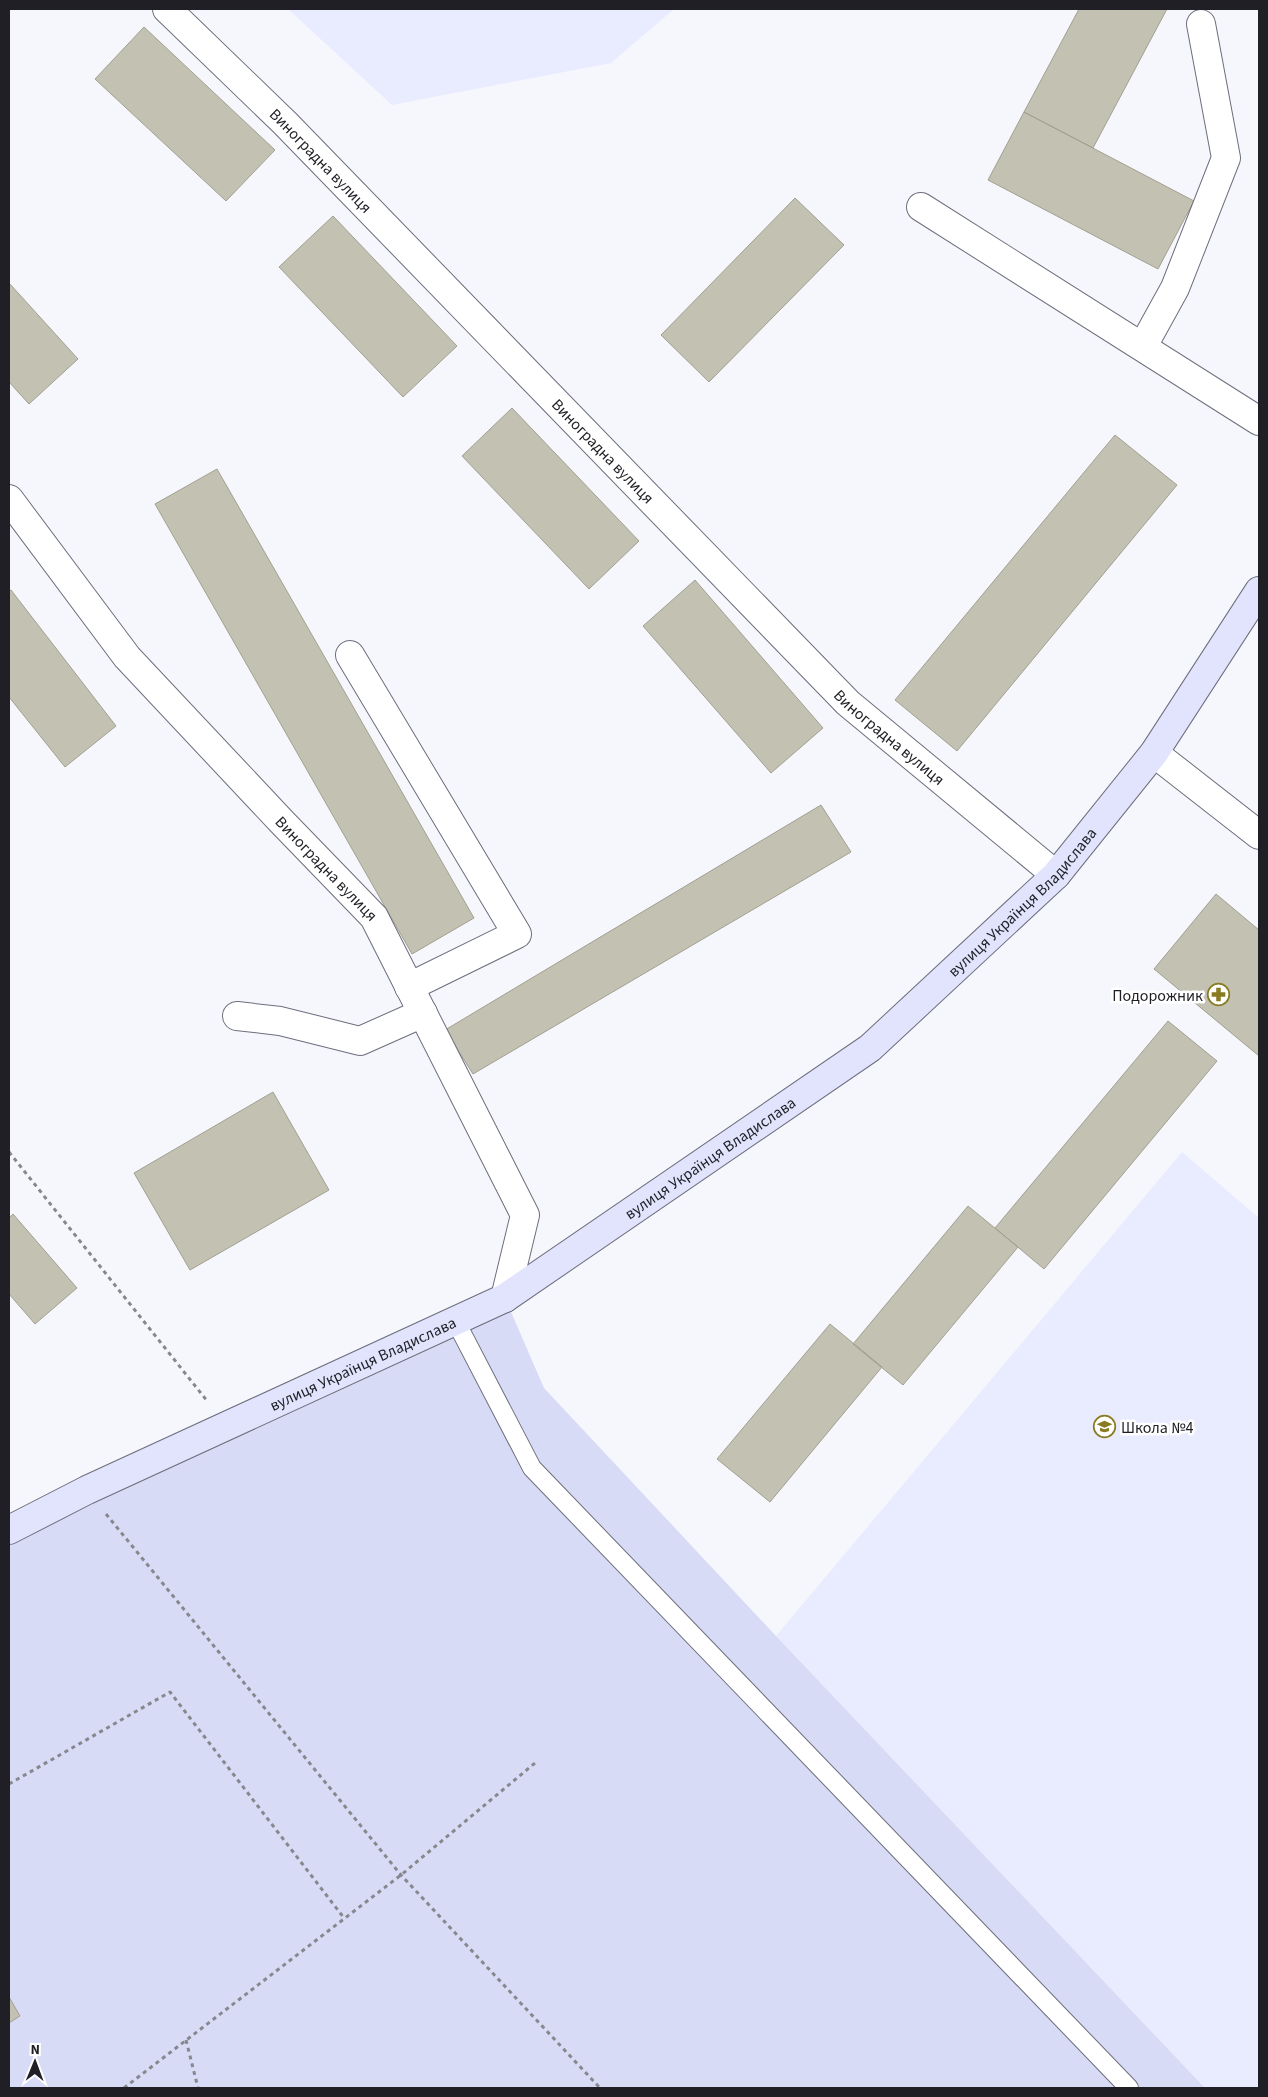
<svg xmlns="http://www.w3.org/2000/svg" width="1268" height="2097" font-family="'Source Sans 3',sans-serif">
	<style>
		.built { fill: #e9ebfe }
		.green { fill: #d7dbf5 }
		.building { fill: #c3c1b1; stroke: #a2a091 }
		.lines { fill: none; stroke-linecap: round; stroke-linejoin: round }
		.service-casing { stroke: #6d6e7c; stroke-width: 20 }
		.minor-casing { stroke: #6d6e7c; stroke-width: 30 }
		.secondary-casing { stroke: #6d6e7c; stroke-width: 30 }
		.path { stroke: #87888e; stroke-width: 3; stroke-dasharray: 4 4; stroke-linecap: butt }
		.service { stroke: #fff; stroke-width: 18 }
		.minor { stroke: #fff; stroke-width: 28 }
		.secondary { stroke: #e2e4fe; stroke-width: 28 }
		.labels { text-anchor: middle; stroke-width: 5; stroke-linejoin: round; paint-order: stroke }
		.street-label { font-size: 16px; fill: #1f1f25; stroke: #fff }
		.poi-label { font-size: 16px; fill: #1f1f25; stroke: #fff; text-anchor: end }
	</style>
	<rect width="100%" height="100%" fill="#f6f7fd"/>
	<path class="built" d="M 288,9 L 674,9 L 611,63 L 392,105 Z
		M 1182,1152 L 1259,1218 L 1259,2088 L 1205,2088 L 776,1636 Z"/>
	<path class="green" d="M 505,1298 L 544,1388 L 776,1636 L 1205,2088 L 9,2088 L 9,1531 Z"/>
	<path class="building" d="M 1079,9 L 1167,9 L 1093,148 L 1024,112 Z
		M 144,27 L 275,150 L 226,201 L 95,79 Z
		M 1024,112 L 1194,201 L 1158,269 L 988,180 Z
		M 795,198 L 844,245 L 709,382 L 661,335 Z
		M 333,216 L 457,346 L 403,397 L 279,267 Z
		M 9,283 L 78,359 L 29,404 L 9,382 Z
		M 512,408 L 639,541 L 589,589 L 462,456 Z
		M 1115,435 L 1177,485 L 957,751 L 895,700 Z
		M 217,469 L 474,918 L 412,954 L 155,504 Z
		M 695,580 L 823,728 L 771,773 L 643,626 Z
		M 11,590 L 116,726 L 65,767 L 9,697 L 9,591 Z
		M 821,805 L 851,852 L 473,1074 L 445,1030 Z
		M 1216,894 L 1259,930 L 1259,1056 L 1154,969 Z
		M 1168,1021 L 1217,1061 L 1044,1269 L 995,1228 Z
		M 273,1092 L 329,1190 L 190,1270 L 134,1173 Z
		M 968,1206 L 1018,1247 L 903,1385 L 853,1344 Z
		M 13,1214 L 77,1288 L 35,1324 L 9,1294 L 9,1218 Z
		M 830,1324 L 882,1367 L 770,1502 L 717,1459 Z
		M 9,1997 L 20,2016 L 9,2023 Z"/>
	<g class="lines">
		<defs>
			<path id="service" d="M 455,1320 L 532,1468 L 1129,2088"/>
			<g id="minor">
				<path id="s1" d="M 167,9 L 285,123 L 848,703 L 1056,875"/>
				<path d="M 921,207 L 1259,421"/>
				<path d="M 1143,346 L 1175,288 L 1226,158 L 1201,24"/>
				<path id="s2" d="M 9,499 L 127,657 L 282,822 L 374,917 L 525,1215 L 505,1298"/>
				<path d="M 350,655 L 517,934 L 409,987"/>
				<path d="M 1154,753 L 1259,835"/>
				<path d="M 237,1016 L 280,1021 L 360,1041 L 423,1013"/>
			</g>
			<g id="secondary">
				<path id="s3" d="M 9,1530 L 87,1490 L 505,1298 L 870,1048 L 1056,875 L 1154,753 L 1259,591"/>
			</g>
		</defs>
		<use href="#service" class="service-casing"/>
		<use href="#minor" class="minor-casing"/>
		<use href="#secondary" class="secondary-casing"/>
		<path class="path" d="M 9,1152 L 208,1402
			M 106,1514 L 401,1875 L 600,2088
			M 9,1784 L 170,1692 L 344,1918
			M 186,2040 L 198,2088
			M 124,2088 L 401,1875 L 535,1763"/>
		<use href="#service" class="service"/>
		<use href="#minor" class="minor"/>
		<use href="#secondary" class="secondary"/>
	</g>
	<defs>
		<symbol id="pharmacy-ring" viewBox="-11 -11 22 22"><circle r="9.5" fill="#fff" stroke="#897b21" stroke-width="1.5"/><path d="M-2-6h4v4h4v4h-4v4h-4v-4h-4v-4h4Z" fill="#897b21"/></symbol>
		<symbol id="school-ring" viewBox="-11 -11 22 22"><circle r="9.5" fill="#fff" stroke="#897b21" stroke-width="1.5"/><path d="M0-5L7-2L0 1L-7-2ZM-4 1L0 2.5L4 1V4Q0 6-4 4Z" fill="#897b21"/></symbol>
	</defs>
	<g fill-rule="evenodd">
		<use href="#pharmacy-ring" x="1206" y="982" width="25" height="25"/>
		<use href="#school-ring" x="1092" y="1414" width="25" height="25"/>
	</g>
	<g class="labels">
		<g class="street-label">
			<text dy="6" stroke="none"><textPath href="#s1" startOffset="216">Виноградна вулиця</textPath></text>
			<text dy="6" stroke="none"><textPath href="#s1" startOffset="621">Виноградна вулиця</textPath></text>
			<text dy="6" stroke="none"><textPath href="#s1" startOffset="1026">Виноградна вулиця</textPath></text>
			<text dy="6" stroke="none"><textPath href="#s2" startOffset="488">Виноградна вулиця</textPath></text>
			<text dy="6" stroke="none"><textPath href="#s3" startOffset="1201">вулиця Українця Владислава</textPath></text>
			<text dy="6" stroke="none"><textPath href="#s3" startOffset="796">вулиця Українця Владислава</textPath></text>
			<text dy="6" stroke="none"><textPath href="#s3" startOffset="391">вулиця Українця Владислава</textPath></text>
		</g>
		<g class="poi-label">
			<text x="1203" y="1001">Подорожник</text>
			<text x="1121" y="1433" text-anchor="start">Школа №4</text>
		</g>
	</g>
	<rect width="1268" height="2097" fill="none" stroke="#1f1f25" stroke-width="20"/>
	<g transform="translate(35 2062) rotate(1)" stroke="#ffffff" stroke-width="4" paint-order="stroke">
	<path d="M0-4L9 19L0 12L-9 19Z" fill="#1f1f25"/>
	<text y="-8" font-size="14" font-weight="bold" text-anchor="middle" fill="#1f1f25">N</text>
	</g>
</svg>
